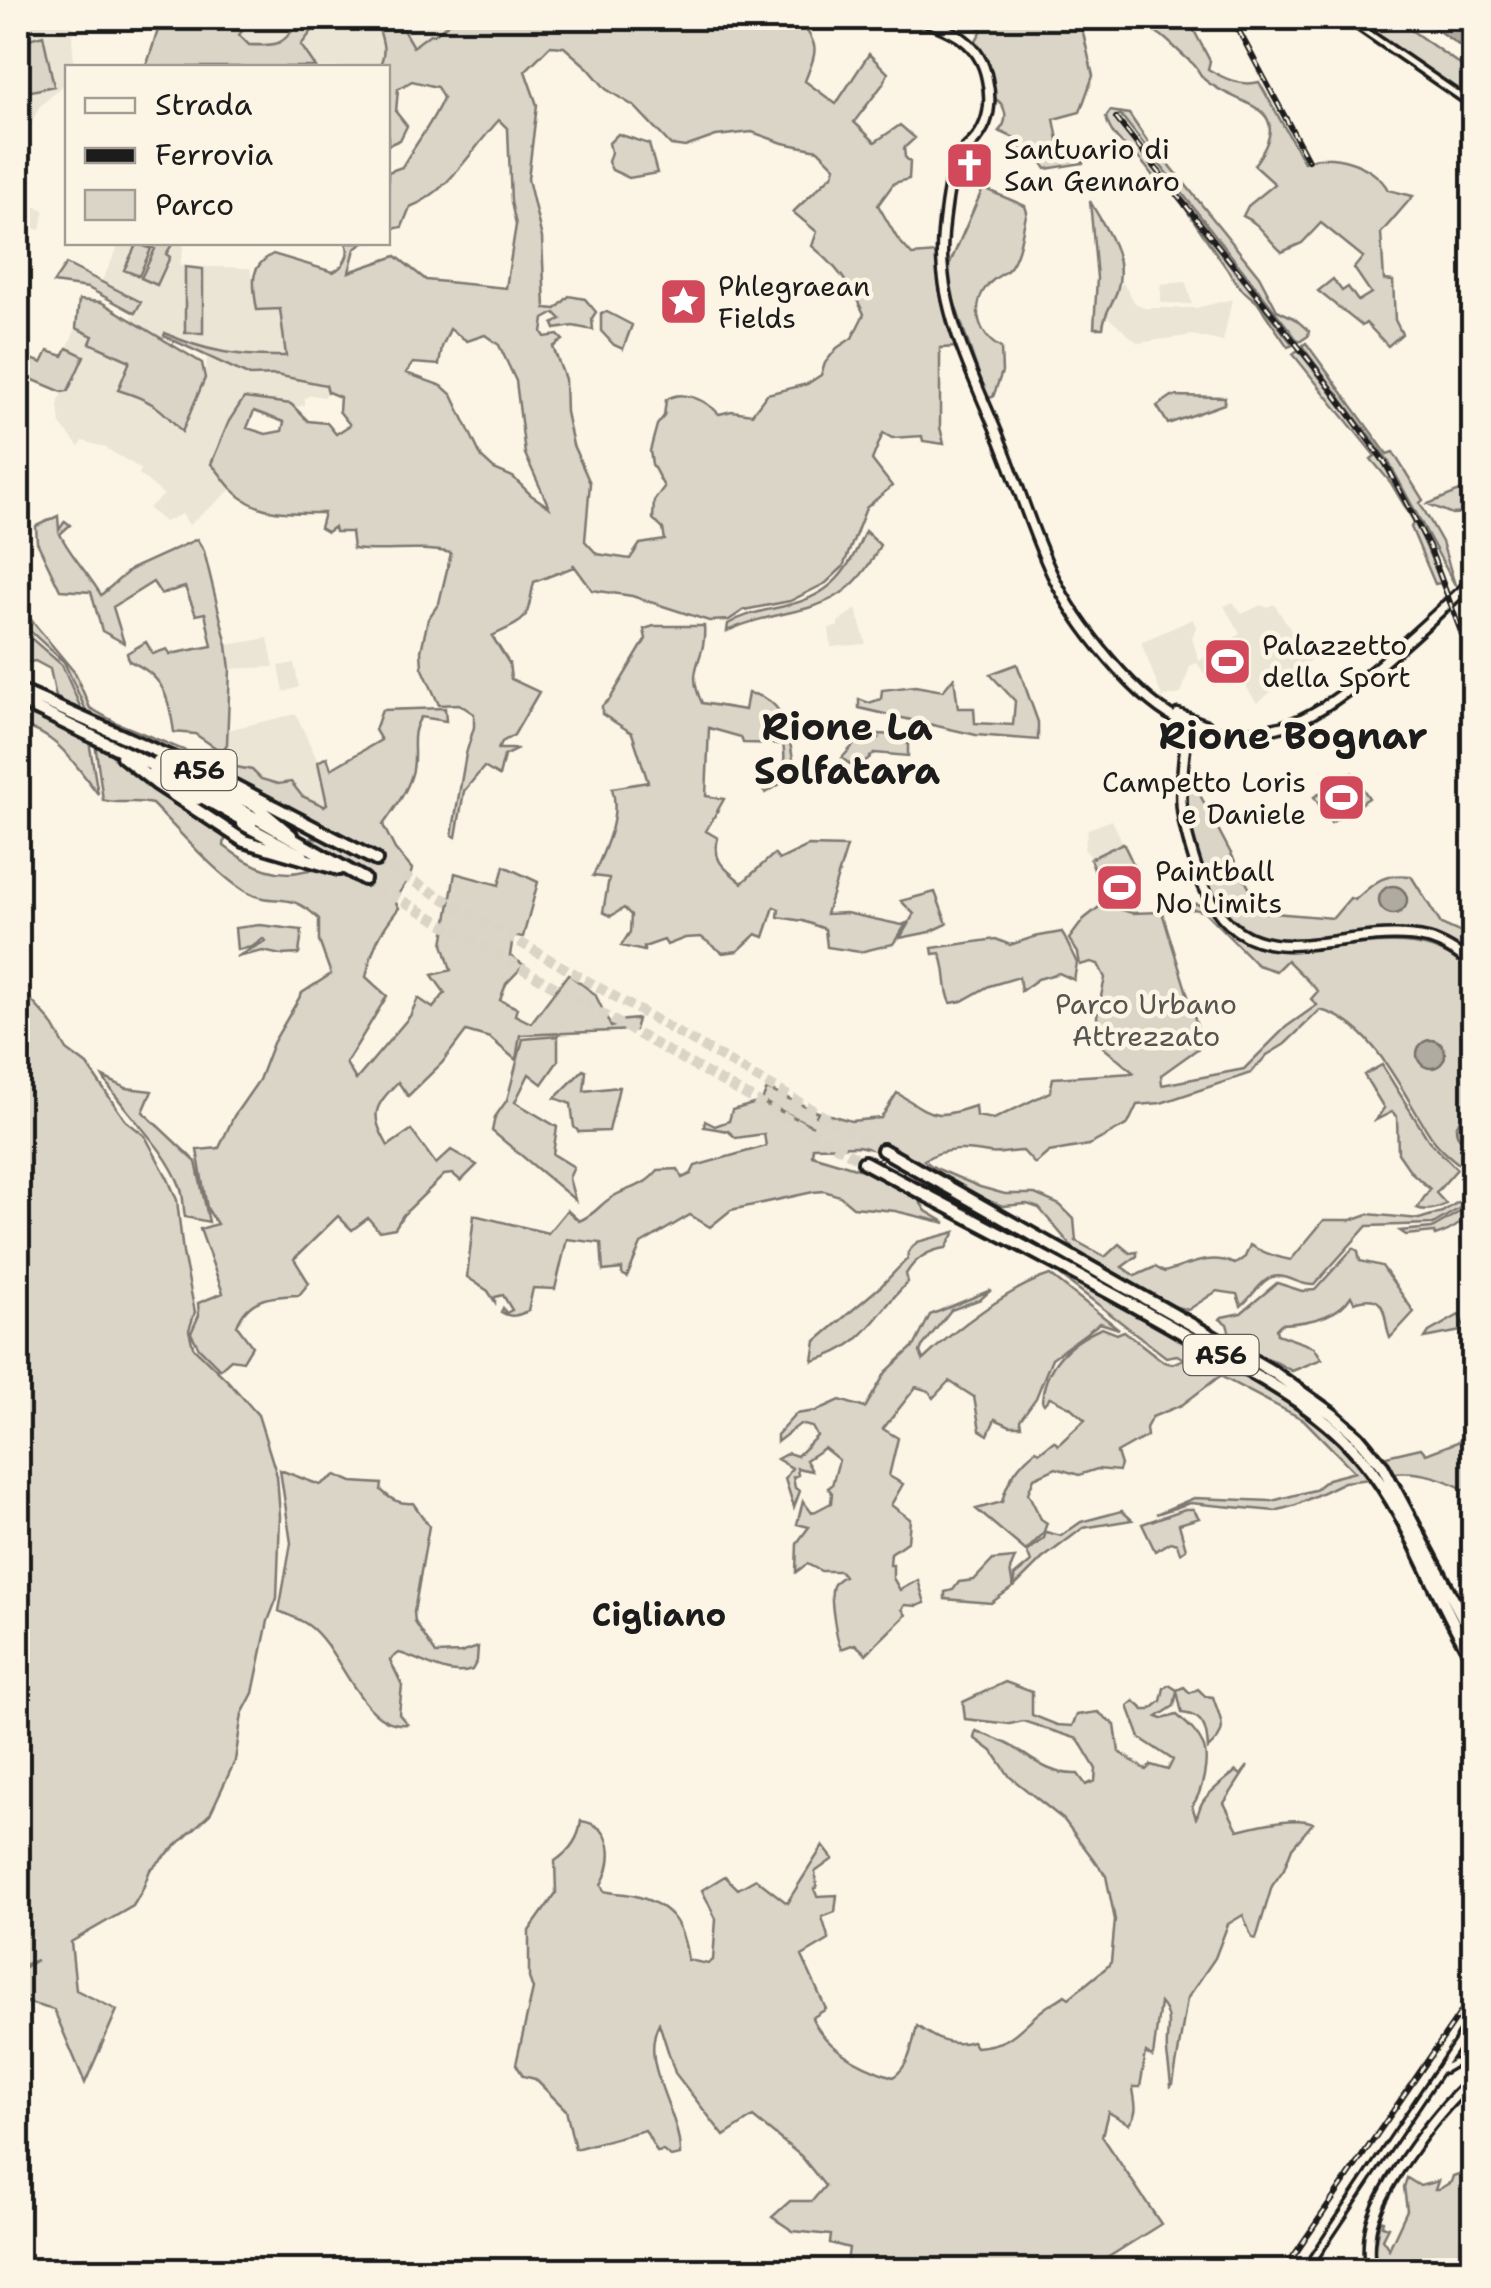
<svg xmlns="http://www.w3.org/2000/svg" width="1491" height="2288" font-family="'Shantell Sans',sans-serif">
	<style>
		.built { fill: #ebe5d6 }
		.green { fill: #dbd5c8; stroke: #7c7872; stroke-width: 2.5; fill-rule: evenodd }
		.water { fill: #b0aba1; stroke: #75726c; stroke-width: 2.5 }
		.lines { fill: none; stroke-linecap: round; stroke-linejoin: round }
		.highway-tunnel { stroke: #dad4c7; stroke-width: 10; stroke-dasharray: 10 5; stroke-linecap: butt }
		.minor-casing { stroke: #1c1c1c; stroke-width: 12 }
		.major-casing { stroke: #1c1c1c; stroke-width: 15 }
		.highway-casing { stroke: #1c1c1c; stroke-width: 18 }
		.minor { stroke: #fcf5e5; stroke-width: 5 }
		.major { stroke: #fcf5e5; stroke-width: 8 }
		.highway { stroke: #fcf5e5; stroke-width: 10 }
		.rail-casing { stroke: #1c1c1c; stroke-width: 6 }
		.rail { stroke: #fcf5e5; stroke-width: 2.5; stroke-dasharray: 8; stroke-linecap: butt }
		.labels { text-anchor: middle; stroke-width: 9; stroke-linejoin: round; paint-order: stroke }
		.shield { fill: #fcf5e5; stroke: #5f5d58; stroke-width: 2.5 }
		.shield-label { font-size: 25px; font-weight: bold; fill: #1c1c1c }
		.poi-label { font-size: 28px; fill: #1c1c1c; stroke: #fcf5e5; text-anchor: start }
		.park-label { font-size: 28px; fill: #555450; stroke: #fcf5e5 }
		.quarter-label { font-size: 32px; font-weight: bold; fill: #1c1c1c; stroke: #fcf5e5 }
		.district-label { font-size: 38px; font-weight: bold; fill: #1c1c1c; stroke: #fcf5e5 }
	</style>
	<rect width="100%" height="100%" fill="#fcf5e5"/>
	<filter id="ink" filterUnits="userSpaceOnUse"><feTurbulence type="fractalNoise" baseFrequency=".01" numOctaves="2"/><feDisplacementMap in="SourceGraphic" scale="20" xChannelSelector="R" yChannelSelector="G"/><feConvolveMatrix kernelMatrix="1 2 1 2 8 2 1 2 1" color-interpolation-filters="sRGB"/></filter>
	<g filter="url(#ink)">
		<path class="built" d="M 18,18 L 75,18 L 72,35 L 74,67 L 68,68 L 67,82 L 39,107 L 18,153 Z
			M 252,18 L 302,18 L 277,46 L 249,45 L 239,34 Z
			M 322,18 L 376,18 L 385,41 L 384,58 L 379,67 L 316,67 L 301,45 Z
			M 396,18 L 455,18 L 434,35 L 430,34 L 412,48 Z
			M 18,199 L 45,211 L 40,230 L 27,226 L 20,244 L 18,244 Z
			M 120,243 L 184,243 L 180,266 L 250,268 L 259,309 L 280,308 L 287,356 L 246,357 L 210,351 L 166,333 L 162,340 L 153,335 L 131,319 L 141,302 L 101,283 Z
			M 1186,282 L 1192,304 L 1161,303 L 1161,284 Z
			M 1123,283 L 1135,303 L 1144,308 L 1196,308 L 1232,299 L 1223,342 L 1193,335 L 1138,343 L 1104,314 L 1117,288 Z
			M 76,328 L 94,336 L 91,344 L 130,361 L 118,390 L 149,400 L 161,408 L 182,431 L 205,378 L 207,358 L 250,376 L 276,375 L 327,385 L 328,392 L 324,397 L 311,395 L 305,398 L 305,405 L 297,407 L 249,401 L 219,471 L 232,489 L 189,525 L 182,514 L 164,522 L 148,508 L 164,495 L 139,474 L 141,469 L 104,447 L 83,441 L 79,447 L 60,424 L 58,405 L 62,392 L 69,391 L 84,357 L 67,348 Z
			M 1233,602 L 1242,614 L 1261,605 L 1267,607 L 1274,604 L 1310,660 L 1257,703 L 1237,673 L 1213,686 L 1197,663 L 1190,666 L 1181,694 L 1162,697 L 1141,642 L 1193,619 L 1196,627 L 1192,638 L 1199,661 L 1240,634 L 1224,606 Z
			M 856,609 L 866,644 L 831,647 L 829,628 L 838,627 L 838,622 Z
			M 268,638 L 274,667 L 230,669 L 227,645 Z
			M 294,663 L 299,687 L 284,692 L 279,666 Z
			M 296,714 L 318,762 L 327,805 L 324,806 L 279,784 L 261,779 L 252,770 L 233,769 L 226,762 L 227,730 Z
			M 1112,820 L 1123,843 L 1092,858 L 1084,849 L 1088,829 Z"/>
		<path class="green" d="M 128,18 L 252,18 L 239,35 L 249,45 C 283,46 282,44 302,18 L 322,18 L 301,45 L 316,67 L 146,67 L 159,27 Z
			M 376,18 L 396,18 L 413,47 L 430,34 L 434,35 L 455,18 L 761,18 L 772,28 L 800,22 C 821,47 816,52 805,81 L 836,104 L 869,54 L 888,73 L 883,84 L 854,122 L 875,142 L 900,125 L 915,138 L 904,148 L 905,157 L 910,162 L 909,179 L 894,183 L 878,205 L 897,238 L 912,255 L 937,253 L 959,347 L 940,348 L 940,427 L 944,444 L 923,441 L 922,436 L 892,438 L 883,433 L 872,460 L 892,486 L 866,508 L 843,567 L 826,583 L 790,601 L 744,610 L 729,620 L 709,621 L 632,596 L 592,590 L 573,564 L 574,567 L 534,582 C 525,623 531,617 492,636 L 509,663 L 511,679 L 539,692 L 514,735 L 502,742 L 498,749 L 518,749 L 504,756 L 499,776 L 484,767 L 464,791 L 456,837 L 452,835 L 466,754 L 474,727 L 474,714 L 459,704 L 439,705 L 422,667 L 421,651 L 428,619 L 439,603 L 451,553 C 418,546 386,553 353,549 L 351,532 L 335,532 L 334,527 L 327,532 L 320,528 L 324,513 C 290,513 257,516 232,489 C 224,481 220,472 211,464 L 229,421 L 244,398 L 291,404 L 308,421 L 327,423 L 336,434 L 350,425 L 339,411 L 340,397 L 328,392 L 326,385 L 276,375 L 250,376 L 164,336 L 165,333 C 205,352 242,357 286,356 L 280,309 L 257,310 C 253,285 248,267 273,254 L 333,272 C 344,267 351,254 346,243 L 364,243 L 355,249 L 349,272 L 396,256 L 426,280 L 506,288 L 516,225 L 511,202 L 508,129 L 499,120 C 471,150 450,191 410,207 L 402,227 L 388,230 L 388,172 L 402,167 C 416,143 432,124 443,98 L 437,87 L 412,81 L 398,89 L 396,112 L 407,126 L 400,140 L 388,145 L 388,68 L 379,67 C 389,48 380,37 376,18 ZM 550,46 L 564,47 L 588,68 L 606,89 L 635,107 L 671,145 L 685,147 L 716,136 L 752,132 L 783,143 L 818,150 L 835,167 L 833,174 L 793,212 L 817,232 L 812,246 C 836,265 852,287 864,314 L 852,338 L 837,348 L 825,363 L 821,375 L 807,384 L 767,394 L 752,414 L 732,411 L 719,414 C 707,401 682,388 666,400 L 664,416 L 657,425 L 650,451 L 652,464 L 664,487 L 654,501 L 653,519 L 663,529 L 665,540 L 640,544 L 630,559 L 597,554 L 585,541 L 590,483 L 573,445 L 566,412 L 565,379 L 553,347 L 563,340 L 558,335 L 545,337 L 542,332 L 544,319 L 555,313 L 561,319 L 553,324 L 555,329 L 573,326 L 593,330 L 592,318 L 596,312 L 585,299 L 569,296 L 556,309 L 545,308 L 542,238 L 528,179 L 537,105 L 525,71 ZM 450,329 L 467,341 L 485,335 L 499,345 L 516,381 L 525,454 L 549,507 L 531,495 L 513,477 L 494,469 L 482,458 L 452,395 L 442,386 L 406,373 L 413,363 L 439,365 L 442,347 ZM 254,411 L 284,422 L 282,431 L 266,434 L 247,428 Z
			M 979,18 L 1065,18 L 1081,24 L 1093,76 L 1080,112 L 1054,119 L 1060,150 L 1080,144 L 1083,163 L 1046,169 L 1034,151 L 1019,153 L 1021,141 L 999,131 C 1009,121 1007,104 993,98 C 996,77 986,60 975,42 L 982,30 L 975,23 Z
			M 1138,18 L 1164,18 L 1179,29 L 1190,23 L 1210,61 L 1208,69 C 1223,78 1241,87 1259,82 L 1304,162 C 1328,150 1375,164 1388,190 L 1413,196 L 1381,233 L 1384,280 L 1393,281 L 1395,320 L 1402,334 L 1388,346 L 1366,323 L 1362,326 L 1318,291 L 1333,279 L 1342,291 L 1348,287 L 1358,301 L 1371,293 L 1354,268 L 1363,257 L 1321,223 L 1302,243 L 1282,252 C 1268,240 1260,223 1243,216 L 1248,206 L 1275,184 L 1254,165 C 1299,103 1238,108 1205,80 C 1199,75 1198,67 1191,62 C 1181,54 1172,44 1162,36 C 1152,29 1145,29 1138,18 Z
			M 1351,18 L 1394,18 L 1473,74 L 1473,102 Z
			M 43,35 L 54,86 L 18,94 L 18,42 Z
			M 1110,111 L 1129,114 L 1158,157 L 1164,158 L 1259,276 L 1277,310 L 1294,318 L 1309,331 L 1308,336 L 1299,342 L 1120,114 L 1115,119 L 1160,176 L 1155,179 C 1149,171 1142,160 1134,154 C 1122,144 1110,135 1106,117 Z
			M 618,134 L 649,144 L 657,173 L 629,178 L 612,170 L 608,162 L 611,152 L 609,143 Z
			M 983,188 L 1025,206 L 1027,212 C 1022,229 1021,251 1011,266 C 1006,274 998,275 992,281 C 969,301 976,335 1001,348 L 1002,372 L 993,397 L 987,398 L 949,287 L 948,268 Z
			M 1090,201 C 1105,229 1128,256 1117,291 C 1112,305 1104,313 1103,328 L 1094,328 L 1097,278 Z
			M 1183,205 L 1293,345 L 1288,347 L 1257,302 L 1240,288 Z
			M 137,243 L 151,249 L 139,276 L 124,270 Z
			M 143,243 L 173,243 L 166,254 L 170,257 L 157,285 L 141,278 L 155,249 Z
			M 66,264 L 141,302 L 135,313 L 88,288 L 53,283 Z
			M 185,267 L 203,269 L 203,333 L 185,333 Z
			M 79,300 L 101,302 L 202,363 L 205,378 L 182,432 C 160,406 150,400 118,390 L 130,361 L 90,343 L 93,336 L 76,328 Z
			M 607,312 L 632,325 L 623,349 L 614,345 L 601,331 L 601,313 Z
			M 1306,343 L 1387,454 L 1393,452 L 1423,500 L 1420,503 L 1442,542 L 1455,585 L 1387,459 L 1302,346 Z
			M 67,348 L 84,356 L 68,391 L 62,392 L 24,376 L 32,359 L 42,363 L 48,351 L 63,356 Z
			M 1298,350 C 1330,391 1364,431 1391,476 C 1414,514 1430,555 1446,596 L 1440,583 L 1435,584 L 1411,527 L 1414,522 L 1391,483 L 1371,459 L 1375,456 L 1293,354 Z
			M 1172,396 L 1225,397 L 1224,404 L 1168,424 L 1157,406 Z
			M 1462,490 L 1473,506 L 1473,520 L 1468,513 L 1452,514 L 1428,504 Z
			M 58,516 L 59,530 L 65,521 L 70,525 L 60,534 C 70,555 89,574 101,595 L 131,569 L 197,539 L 204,551 L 227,645 L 230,669 L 227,744 L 222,752 L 195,734 L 174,732 C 169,698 164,675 129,661 L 127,653 L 146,642 L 153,654 L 167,649 L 170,654 L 212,646 L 205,613 L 196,615 L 185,587 L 161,594 L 153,582 L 113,607 L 124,643 L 102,631 L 91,592 L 60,590 L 37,542 L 36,526 Z
			M 865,531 L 880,545 C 842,623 791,602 727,631 L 728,624 C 748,612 766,611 788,605 C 832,595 849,570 865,531 Z
			M 18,604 L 75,673 L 90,708 L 117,723 L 215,763 L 252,770 L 261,779 L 278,784 L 291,782 L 302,796 L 324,806 L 327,804 L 318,762 L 327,757 L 331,769 L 381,740 L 375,730 L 382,710 L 445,708 L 446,721 L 421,717 C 408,736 418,753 412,774 C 406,794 394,809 383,825 L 395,849 L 412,869 C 411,880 399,890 395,901 L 399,908 C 379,933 373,946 366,977 L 387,996 L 346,1063 L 356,1080 L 410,1016 L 418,998 L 433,1008 L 445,993 L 432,975 L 451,970 L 443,944 L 455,873 L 499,885 L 504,866 L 538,882 L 523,937 L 513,936 L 510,956 L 524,965 L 506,984 L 500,1000 L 517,1008 L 515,1015 L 531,1023 L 568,974 L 595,994 L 611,1027 L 617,1025 L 617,1021 L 638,1019 L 635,1030 L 520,1035 L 516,1060 L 490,1038 L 466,1031 L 442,1063 L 408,1096 L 398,1082 C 373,1108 370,1114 388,1146 L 411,1130 L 436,1164 L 451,1150 L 477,1165 L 461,1181 L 453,1174 L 444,1175 L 403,1215 L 395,1228 L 379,1231 L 368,1218 L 352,1230 L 338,1216 L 294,1259 L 309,1283 L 299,1295 C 271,1296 248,1297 237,1326 L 252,1346 L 243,1361 L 231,1359 L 220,1369 L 199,1348 L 191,1333 L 199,1315 L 198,1303 L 223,1293 L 200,1229 L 217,1224 L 207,1208 L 197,1150 L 219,1148 L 234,1116 L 259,1080 L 273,1043 L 302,993 L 331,974 L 319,941 L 319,919 C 287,888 276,908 246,892 C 217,875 177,829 152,804 C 135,799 120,805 103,800 L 95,743 L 225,838 L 224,846 C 242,860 265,873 289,873 C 297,873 305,870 313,870 C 334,870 346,875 365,877 L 304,839 L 326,838 L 369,861 L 371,852 L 291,808 L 88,715 L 64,662 L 18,620 Z
			M 654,626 L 704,626 C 707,662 684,666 702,703 L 745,710 L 748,693 C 788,698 788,736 795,770 L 789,778 L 766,793 L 762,789 C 783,780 787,765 783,744 L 743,743 L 741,737 L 709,728 L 706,796 L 724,799 L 706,831 L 718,838 C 712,862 725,868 742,883 L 774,854 L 779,860 L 808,846 L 847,847 L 826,914 L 846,913 L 902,925 L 907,923 L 893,944 L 860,952 L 827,947 L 825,929 L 803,921 L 778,917 L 779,909 L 774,907 L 764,937 L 756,934 L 738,951 L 723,953 L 701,937 L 685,938 L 667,945 L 664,940 L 644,947 L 644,951 L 621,946 L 630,932 L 631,915 L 624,908 L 611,916 L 603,912 L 609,878 L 593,876 C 605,849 621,817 612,788 L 648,782 L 632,733 L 602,714 L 602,706 L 610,699 L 646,639 L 644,629 Z
			M 18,627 L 62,665 L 83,713 L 56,697 L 50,669 L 35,661 L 18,664 L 18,652 L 23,652 L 22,644 L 18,640 Z
			M 1017,664 L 1038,722 L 1038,740 L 976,735 L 859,708 L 859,699 L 869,703 L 881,699 L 882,690 L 915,686 L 943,691 L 954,677 L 958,708 L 974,708 L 975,723 L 1013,725 L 1015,701 L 990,674 Z
			M 18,711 L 68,729 L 89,741 L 98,794 C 72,761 60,736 18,724 Z
			M 879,734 L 908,736 L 908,756 L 875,753 L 856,769 L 842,758 L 857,741 L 879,738 Z
			M 1352,773 L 1369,798 L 1331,823 L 1314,797 Z
			M 1191,778 L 1262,912 L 1333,918 L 1350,898 L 1355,900 C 1375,882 1383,873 1411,876 L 1441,924 L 1459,932 L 1473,926 L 1473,959 C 1392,884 1253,1007 1204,874 C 1193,844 1185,818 1182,785 Z
			M 1123,843 C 1133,863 1145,884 1135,905 L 1104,896 L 1090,859 Z
			M 935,892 L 947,924 L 930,932 L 900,938 L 914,914 L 901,901 Z
			M 1191,903 C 1209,905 1215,918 1227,929 C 1243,942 1264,949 1284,950 C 1345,953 1428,919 1473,976 L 1474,1160 L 1466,1163 L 1473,1169 L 1473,1175 C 1459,1164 1443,1153 1432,1138 C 1403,1096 1375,1023 1320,1010 L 1285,1044 L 1267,1055 L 1251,1073 L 1161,1103 L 1137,1105 L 1128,1124 L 1089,1145 L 1049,1152 L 1035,1164 L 1023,1151 C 1012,1151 998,1155 989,1153 C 968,1149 945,1147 924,1160 L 933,1167 L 980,1187 L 1005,1194 L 1035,1194 L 1060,1205 L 1074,1219 L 1076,1241 L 1105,1257 L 1119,1244 L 1130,1253 L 1137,1252 L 1137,1256 L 1122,1267 L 1135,1276 L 1155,1267 L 1164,1272 C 1190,1265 1209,1253 1235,1264 L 1245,1257 L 1250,1245 C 1263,1253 1276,1257 1291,1260 L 1324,1220 L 1351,1220 L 1368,1214 L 1419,1219 L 1442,1212 L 1468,1196 L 1472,1201 L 1433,1224 L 1367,1226 L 1314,1285 C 1297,1286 1281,1268 1265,1281 C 1256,1288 1250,1299 1241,1306 L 1237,1294 L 1217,1291 L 1188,1310 L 1157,1302 L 1074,1249 L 1039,1208 L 1027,1204 L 1003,1206 L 969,1194 L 940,1178 L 934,1167 L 927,1172 L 885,1147 L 878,1146 L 876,1150 L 858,1146 L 813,1147 L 812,1155 L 862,1170 L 918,1199 L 926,1211 L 946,1223 L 895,1211 L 853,1207 L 840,1196 L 824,1191 L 813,1192 L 731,1210 L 710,1227 L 690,1215 L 641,1244 L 627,1277 L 622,1274 L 622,1269 L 603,1271 L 601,1243 L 567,1239 L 555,1289 L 533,1288 L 528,1311 C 517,1316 511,1318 501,1312 L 503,1308 L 506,1313 L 512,1310 L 503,1295 L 495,1297 L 495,1302 L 488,1291 L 467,1277 L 474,1215 L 548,1233 L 567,1210 L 579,1221 C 598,1213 599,1204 614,1196 C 632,1185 642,1189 658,1170 L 678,1169 L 682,1178 L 691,1174 L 695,1166 L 766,1146 L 764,1134 L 736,1138 L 728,1131 L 704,1127 L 705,1121 L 715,1126 L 729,1121 L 732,1110 L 760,1102 L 813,1126 L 762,1101 L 767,1089 L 818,1112 L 816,1116 L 824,1119 L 827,1114 L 851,1121 L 881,1118 L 897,1093 C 932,1114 931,1121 975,1106 L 976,1116 L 994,1119 L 1050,1092 L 1053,1078 L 1134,1073 L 1098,1043 L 1097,1015 L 1105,978 L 1098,964 L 1091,962 L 1080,965 L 1078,953 L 1069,939 L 1084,919 L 1103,904 L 1132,913 L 1162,912 L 1203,1045 L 1161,1075 L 1162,1085 L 1244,1069 L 1286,1027 L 1317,1005 L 1311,999 L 1318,991 L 1287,960 L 1276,971 L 1257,965 L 1205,912 L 1194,909 L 1173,911 Z
			M 260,925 L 302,930 L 299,954 L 281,955 L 263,951 L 236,957 L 266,941 L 263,939 L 252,947 L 237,950 L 235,928 Z
			M 1062,932 L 1077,963 L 1074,980 L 1059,973 L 1038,979 L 1021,991 L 1019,977 L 989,986 L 962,1001 L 951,1003 C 943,986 948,971 940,953 L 933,954 L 932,948 L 996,939 L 1010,945 L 1034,937 Z
			M 18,993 L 31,1000 L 51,1022 L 67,1050 L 87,1065 L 125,1120 L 145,1136 L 168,1179 L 177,1200 L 183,1253 L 195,1312 L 189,1330 L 193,1347 L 228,1381 L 258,1415 L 277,1476 L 280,1516 L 277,1598 L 268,1621 L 253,1693 L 242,1714 L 235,1761 L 210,1814 L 150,1870 L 142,1891 L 133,1906 L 71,1942 L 76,1990 L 117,2010 L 85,2083 L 54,2010 L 18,2000 L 18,1971 L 37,1960 L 18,1967 Z
			M 558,1036 L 558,1061 L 542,1084 L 529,1074 L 515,1102 L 557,1127 L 553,1154 L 574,1167 L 569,1178 L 575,1200 L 492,1131 L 495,1117 L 507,1100 L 523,1039 Z
			M 1382,1065 L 1429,1141 L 1457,1169 L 1436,1193 L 1446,1204 C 1437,1209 1427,1212 1417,1208 L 1430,1189 L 1411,1172 L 1398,1153 L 1397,1117 L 1392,1112 L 1376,1120 L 1384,1108 L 1364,1075 Z
			M 583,1070 L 586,1071 L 584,1091 L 619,1087 L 609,1131 L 579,1132 L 574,1127 L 571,1104 L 555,1098 Z
			M 103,1077 L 126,1088 L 152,1091 L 143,1112 L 196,1162 L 209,1222 L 185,1217 C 183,1207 184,1196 180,1186 C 163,1143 126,1116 103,1077 Z
			M 1473,1204 C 1467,1221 1454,1230 1435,1236 L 1434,1232 L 1406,1235 L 1400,1231 L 1432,1228 Z
			M 955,1232 L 946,1248 C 928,1250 915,1259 906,1274 L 908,1282 C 873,1316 867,1346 813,1361 L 816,1341 L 881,1286 L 907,1259 L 909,1251 L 917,1242 Z
			M 1353,1248 L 1358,1251 L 1360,1261 L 1382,1266 L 1414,1312 L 1390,1338 C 1382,1318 1390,1290 1354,1302 L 1351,1296 C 1338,1318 1305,1323 1281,1324 L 1276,1329 L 1277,1334 L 1314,1347 L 1322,1359 L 1292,1371 L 1272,1360 L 1233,1345 L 1227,1324 L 1220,1319 L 1222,1317 L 1241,1313 L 1277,1283 L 1302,1291 L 1315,1290 Z
			M 1039,1259 L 1286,1401 L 1336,1440 L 1370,1479 L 1344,1482 L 1296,1505 L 1275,1511 L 1190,1503 L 1156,1514 L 1194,1498 L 1272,1501 L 1314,1490 L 1328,1479 L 1355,1472 L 1304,1420 L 1220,1376 L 1182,1405 L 1152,1417 L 1146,1428 L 1147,1436 L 1117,1453 L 1121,1465 L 1119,1471 L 1097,1469 L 1079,1475 L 1056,1468 L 1034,1478 L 1028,1493 L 1041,1519 L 1047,1523 L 1043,1534 L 1026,1551 L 976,1509 L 1002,1502 C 1007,1480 1018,1464 1036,1450 L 1040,1452 L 1054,1441 L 1058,1445 L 1085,1420 L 1070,1407 L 1050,1397 L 1044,1404 L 1042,1401 C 1045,1364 1069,1342 1102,1328 L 1117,1334 L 1124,1331 L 1164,1362 L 1172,1364 L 1184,1359 L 1177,1355 L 1166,1357 Z
			M 1050,1275 L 1119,1329 L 1100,1323 L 1052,1358 L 1036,1398 L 1020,1420 L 1021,1426 L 1010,1426 L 995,1419 L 988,1435 L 980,1430 L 974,1397 L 949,1381 L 933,1398 L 929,1391 L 916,1387 L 883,1429 L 898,1438 L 889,1476 L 903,1484 L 891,1505 L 910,1519 L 908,1541 L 891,1553 L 890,1565 L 893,1565 L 893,1578 L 900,1590 L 918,1580 L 925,1603 L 917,1606 L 905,1605 L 902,1609 L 906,1615 L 866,1654 L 855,1644 L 841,1649 C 836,1638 829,1595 833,1586 C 836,1580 839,1579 844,1576 L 840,1571 L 821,1571 L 807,1564 L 796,1572 L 797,1543 L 809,1527 L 797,1524 L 803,1501 L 812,1513 L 831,1503 L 832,1493 L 828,1488 L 832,1485 L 839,1460 L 824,1448 L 806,1460 L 812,1471 L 797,1468 L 798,1475 L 793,1477 L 795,1488 L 800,1491 L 794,1507 L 785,1479 L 792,1468 L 777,1459 L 788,1453 L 797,1456 L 817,1436 L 812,1427 L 800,1424 L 777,1442 L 777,1435 L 796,1414 L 816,1411 L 840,1400 L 865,1408 L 886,1372 L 915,1345 L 930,1315 L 991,1290 L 981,1299 L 951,1310 L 922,1347 L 920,1352 L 923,1360 C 954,1330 1010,1287 1050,1275 Z
			M 1459,1315 L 1466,1330 L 1425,1338 L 1429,1332 Z
			M 1473,1436 L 1473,1494 C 1448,1480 1423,1470 1393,1473 L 1382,1457 L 1421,1448 L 1426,1454 Z
			M 280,1470 L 320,1485 L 336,1475 L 352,1482 L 382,1484 L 381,1490 C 391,1500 399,1504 413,1503 L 429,1526 L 414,1612 L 415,1622 L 436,1654 L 461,1653 L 478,1647 L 477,1661 L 472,1670 C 447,1679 423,1659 399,1653 L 390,1660 L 402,1685 L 399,1714 L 407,1724 C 360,1729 343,1650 308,1625 C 300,1619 288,1615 279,1611 L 291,1543 Z
			M 1185,1509 L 1193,1509 L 1199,1518 L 1179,1524 L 1186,1549 L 1180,1553 L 1177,1544 L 1170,1542 L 1155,1551 L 1142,1524 Z
			M 1122,1511 L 1132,1520 L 1083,1528 L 1042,1559 L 1015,1586 L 1014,1576 L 1031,1562 L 1027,1552 L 1044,1538 L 1046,1532 L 1061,1536 L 1081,1522 Z
			M 1015,1558 L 1010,1570 L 1013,1587 L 991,1603 L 945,1599 L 945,1592 L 953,1590 L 959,1582 L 974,1580 L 993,1560 Z
			M 1005,1682 L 1032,1692 L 1032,1715 L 1057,1725 L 1072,1726 L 1077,1715 L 1098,1712 L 1115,1725 L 1119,1752 L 1146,1770 L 1151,1765 L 1168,1770 L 1173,1760 L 1140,1738 L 1128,1706 L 1134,1701 L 1144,1710 L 1150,1710 L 1161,1701 L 1164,1688 L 1169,1685 L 1177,1690 L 1184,1687 L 1190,1693 L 1198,1689 L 1205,1696 L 1213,1697 C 1221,1722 1230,1730 1208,1749 C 1207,1729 1204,1715 1182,1713 L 1177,1691 L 1174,1706 L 1157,1717 L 1162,1719 L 1177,1715 C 1187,1724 1197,1732 1203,1745 C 1210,1760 1202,1793 1192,1806 L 1196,1818 C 1199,1813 1199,1808 1202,1803 C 1207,1793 1227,1779 1236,1771 L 1241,1775 L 1248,1766 L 1224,1803 L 1238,1830 C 1255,1826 1298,1815 1313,1823 L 1292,1848 L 1284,1869 L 1272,1886 L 1256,1939 L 1252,1938 L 1243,1915 L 1228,1924 L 1215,1958 L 1187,1999 L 1173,2084 L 1171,2086 C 1170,2074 1168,2063 1167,2052 C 1165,2034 1174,2018 1160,2003 L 1153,2057 L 1146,2053 L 1140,2087 L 1133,2087 C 1134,2102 1140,2110 1129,2124 L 1108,2112 L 1102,2136 L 1161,2224 L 1088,2270 L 846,2270 L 849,2248 L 830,2243 L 831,2235 L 793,2231 L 772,2217 L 790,2201 L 812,2201 L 825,2186 L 801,2156 L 753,2117 L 724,2136 L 675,2073 L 659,2023 C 638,2065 681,2111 680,2155 L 671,2157 L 663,2151 L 657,2152 L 645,2130 L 575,2149 L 566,2110 L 535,2079 L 523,2076 L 516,2064 L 533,1989 L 529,1978 L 529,1931 L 556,1893 L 555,1861 C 570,1851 579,1839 581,1821 C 616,1826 614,1861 601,1885 L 604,1891 C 615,1894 626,1893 636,1896 C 673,1906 683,1925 688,1960 L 708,1964 L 713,1960 L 716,1919 L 702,1890 L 725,1876 L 738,1889 L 756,1879 L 787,1903 L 823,1846 L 833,1859 L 815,1872 L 817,1887 L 814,1889 L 817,1896 L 837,1895 L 835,1912 L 822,1917 L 829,1940 L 802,1956 L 826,2009 L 812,2018 C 826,2049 862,2067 893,2077 C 910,2066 912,2045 917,2026 C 934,2038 950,2048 972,2041 L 976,2047 C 1015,2044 1017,2029 1045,2008 C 1051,2003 1059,2000 1065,1995 L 1069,1998 L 1107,1967 L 1111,1962 L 1115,1920 L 1106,1876 L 1064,1820 L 1010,1777 L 993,1752 L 974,1738 L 976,1731 C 988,1736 1002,1740 1013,1747 C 1035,1761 1050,1775 1078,1774 L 1086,1785 L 1095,1781 L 1096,1769 L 1078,1739 L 1023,1721 L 1010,1724 L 965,1719 L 963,1702 Z
			M 1473,2169 L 1473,2270 L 1375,2270 L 1374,2252 L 1380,2219 L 1383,2221 L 1382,2225 L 1388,2227 L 1382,2239 L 1389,2249 L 1407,2210 L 1404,2187 L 1407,2178 L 1420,2186 L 1438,2181 L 1435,2190 L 1438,2190 L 1451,2182 L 1453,2176 L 1467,2171 L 1471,2173 Z"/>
		<path class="water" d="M 1420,18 L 1473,18 L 1473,55 Z
			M1379 900a14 14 0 1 1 28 0a14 14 0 1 1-28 0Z
			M1417 1054a14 14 0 1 1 28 0a14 14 0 1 1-28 0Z
			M 1473,1116 L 1473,1143 C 1463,1144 1456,1138 1456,1127 L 1460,1119 Z"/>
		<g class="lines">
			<path class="highway-tunnel" d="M 376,860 L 883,1150
				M 364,879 L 864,1162"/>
			<defs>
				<path id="minor" d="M 1346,18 L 1474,106
					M 1444,2069 L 1454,2063 L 1466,2064
					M 1306,2270 L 1461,2038"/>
				<path id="major" d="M 918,18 C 951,30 980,41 987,79 C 992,102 990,124 973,142 C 968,147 962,152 958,158 C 948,175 942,234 942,254 C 943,322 979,387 1003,448 C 1020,490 1033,534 1052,574 C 1075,623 1137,703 1187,724 C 1212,735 1249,734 1276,728 C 1336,716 1425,623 1474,580
					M 1178,714 L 1206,725
					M 1177,722 L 1185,732 L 1186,742 C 1178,799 1179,814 1197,869 C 1239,998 1341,919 1428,939 C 1446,944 1460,954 1474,966
					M 1474,2026 C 1467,2041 1456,2057 1474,2070
					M 1461,2038 L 1474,2019
					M 1370,2270 C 1368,2254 1368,2239 1372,2223 C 1383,2184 1441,2104 1474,2080"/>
				<path id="highway" d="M 18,690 L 227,782 L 376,860
					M 18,700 L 229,803 L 364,879
					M 122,756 L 157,784 L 244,841 L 339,869
					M 158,761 L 255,805 L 291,835
					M 152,773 L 198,799
					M 196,794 L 251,825
					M 243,824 L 303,856
					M 883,1150 L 1201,1330 L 1273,1372 L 1332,1414 L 1358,1437 L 1383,1467 L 1474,1639
					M 864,1162 C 975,1222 1088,1278 1198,1342 C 1257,1376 1321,1407 1364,1461 C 1412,1520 1434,1595 1474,1660"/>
			</defs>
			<use href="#minor" class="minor-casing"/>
			<use href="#major" class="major-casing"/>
			<use href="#highway" class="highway-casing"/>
			<use href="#minor" class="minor"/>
			<use href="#major" class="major"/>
			<use href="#highway" class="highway"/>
			<defs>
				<path id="rail" d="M 1232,18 L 1308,160
					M 1116,118 L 1321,375 L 1386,464 L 1429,546 L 1474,667
					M 1284,2270 L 1474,1993"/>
			</defs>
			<use href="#rail" class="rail-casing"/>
			<use href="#rail" class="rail"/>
		</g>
	</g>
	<defs>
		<symbol id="church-square" viewBox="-11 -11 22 22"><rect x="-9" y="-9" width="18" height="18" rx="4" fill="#d1495b" stroke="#fcf5e5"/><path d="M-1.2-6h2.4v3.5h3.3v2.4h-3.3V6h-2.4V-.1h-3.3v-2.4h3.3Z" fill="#fff"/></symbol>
		<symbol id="sight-square" viewBox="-11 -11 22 22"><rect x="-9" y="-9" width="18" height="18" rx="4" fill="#d1495b" stroke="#fcf5e5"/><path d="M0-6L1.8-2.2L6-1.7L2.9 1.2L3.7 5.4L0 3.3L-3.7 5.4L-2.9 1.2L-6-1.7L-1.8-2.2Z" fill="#fff"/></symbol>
		<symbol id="stadium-square" viewBox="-11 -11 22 22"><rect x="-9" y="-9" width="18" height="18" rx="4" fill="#d1495b" stroke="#fcf5e5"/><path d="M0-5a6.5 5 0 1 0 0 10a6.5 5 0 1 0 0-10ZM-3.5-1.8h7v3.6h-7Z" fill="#fff"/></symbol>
	</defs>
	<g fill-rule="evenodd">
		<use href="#church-square" x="942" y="138" width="55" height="55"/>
		<use href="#sight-square" x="656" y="274" width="55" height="55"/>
		<use href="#stadium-square" x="1200" y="634" width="55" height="55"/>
		<use href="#stadium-square" x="1314" y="770" width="55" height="55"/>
		<use href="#stadium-square" x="1092" y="860" width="55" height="55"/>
	</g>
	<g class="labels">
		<g class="shield">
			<rect x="161.5" y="750" width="75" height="40" rx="8"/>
			<rect x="1183.5" y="1335" width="75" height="40" rx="8"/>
		</g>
		<g class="shield-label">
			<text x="199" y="779">A56</text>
			<text x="1221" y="1364">A56</text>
		</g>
		<g class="poi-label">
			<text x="1004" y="159">Santuario di<tspan x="1004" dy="32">San Gennaro</tspan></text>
			<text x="718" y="296">Phlegraean<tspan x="718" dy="32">Fields</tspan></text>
			<text x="1262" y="655">Palazzetto<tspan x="1262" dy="32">della Sport</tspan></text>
			<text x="1306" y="792" text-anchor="end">Campetto Loris<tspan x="1306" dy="32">e Daniele</tspan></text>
			<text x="1155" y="881">Paintball<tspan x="1155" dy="32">No Limits</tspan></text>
		</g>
		<g class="park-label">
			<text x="1146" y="1014">Parco Urbano<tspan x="1146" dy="32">Attrezzato</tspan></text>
		</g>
		<g class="quarter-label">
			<text x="659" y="1626">Cigliano</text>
		</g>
		<g class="district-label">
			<text x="847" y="740">Rione La<tspan x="847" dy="44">Solfatara</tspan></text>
			<text x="1293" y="749">Rione Bognar</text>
		</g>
	</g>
	<rect width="1491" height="2288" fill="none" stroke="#fcf5e5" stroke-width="60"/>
	<rect x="30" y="30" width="1431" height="2228" fill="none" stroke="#1c1c1c" stroke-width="4" filter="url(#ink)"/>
	<rect x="65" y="65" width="325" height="180" fill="#fcf5e5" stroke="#a29e95" stroke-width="2.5"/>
	<rect x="85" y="98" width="50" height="15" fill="#fcf5e5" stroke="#a29e95" stroke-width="2.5"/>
	<text x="155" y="115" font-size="30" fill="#1c1c1c">Strada</text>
	<rect x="85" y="148" width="50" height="15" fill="#1c1c1c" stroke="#a29e95" stroke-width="2.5"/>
	<text x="155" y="165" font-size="30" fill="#1c1c1c">Ferrovia</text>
	<rect x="85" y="190" width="50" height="30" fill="#dbd5c8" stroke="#a29e95" stroke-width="2.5"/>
	<text x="155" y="215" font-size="30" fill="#1c1c1c">Parco</text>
</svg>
